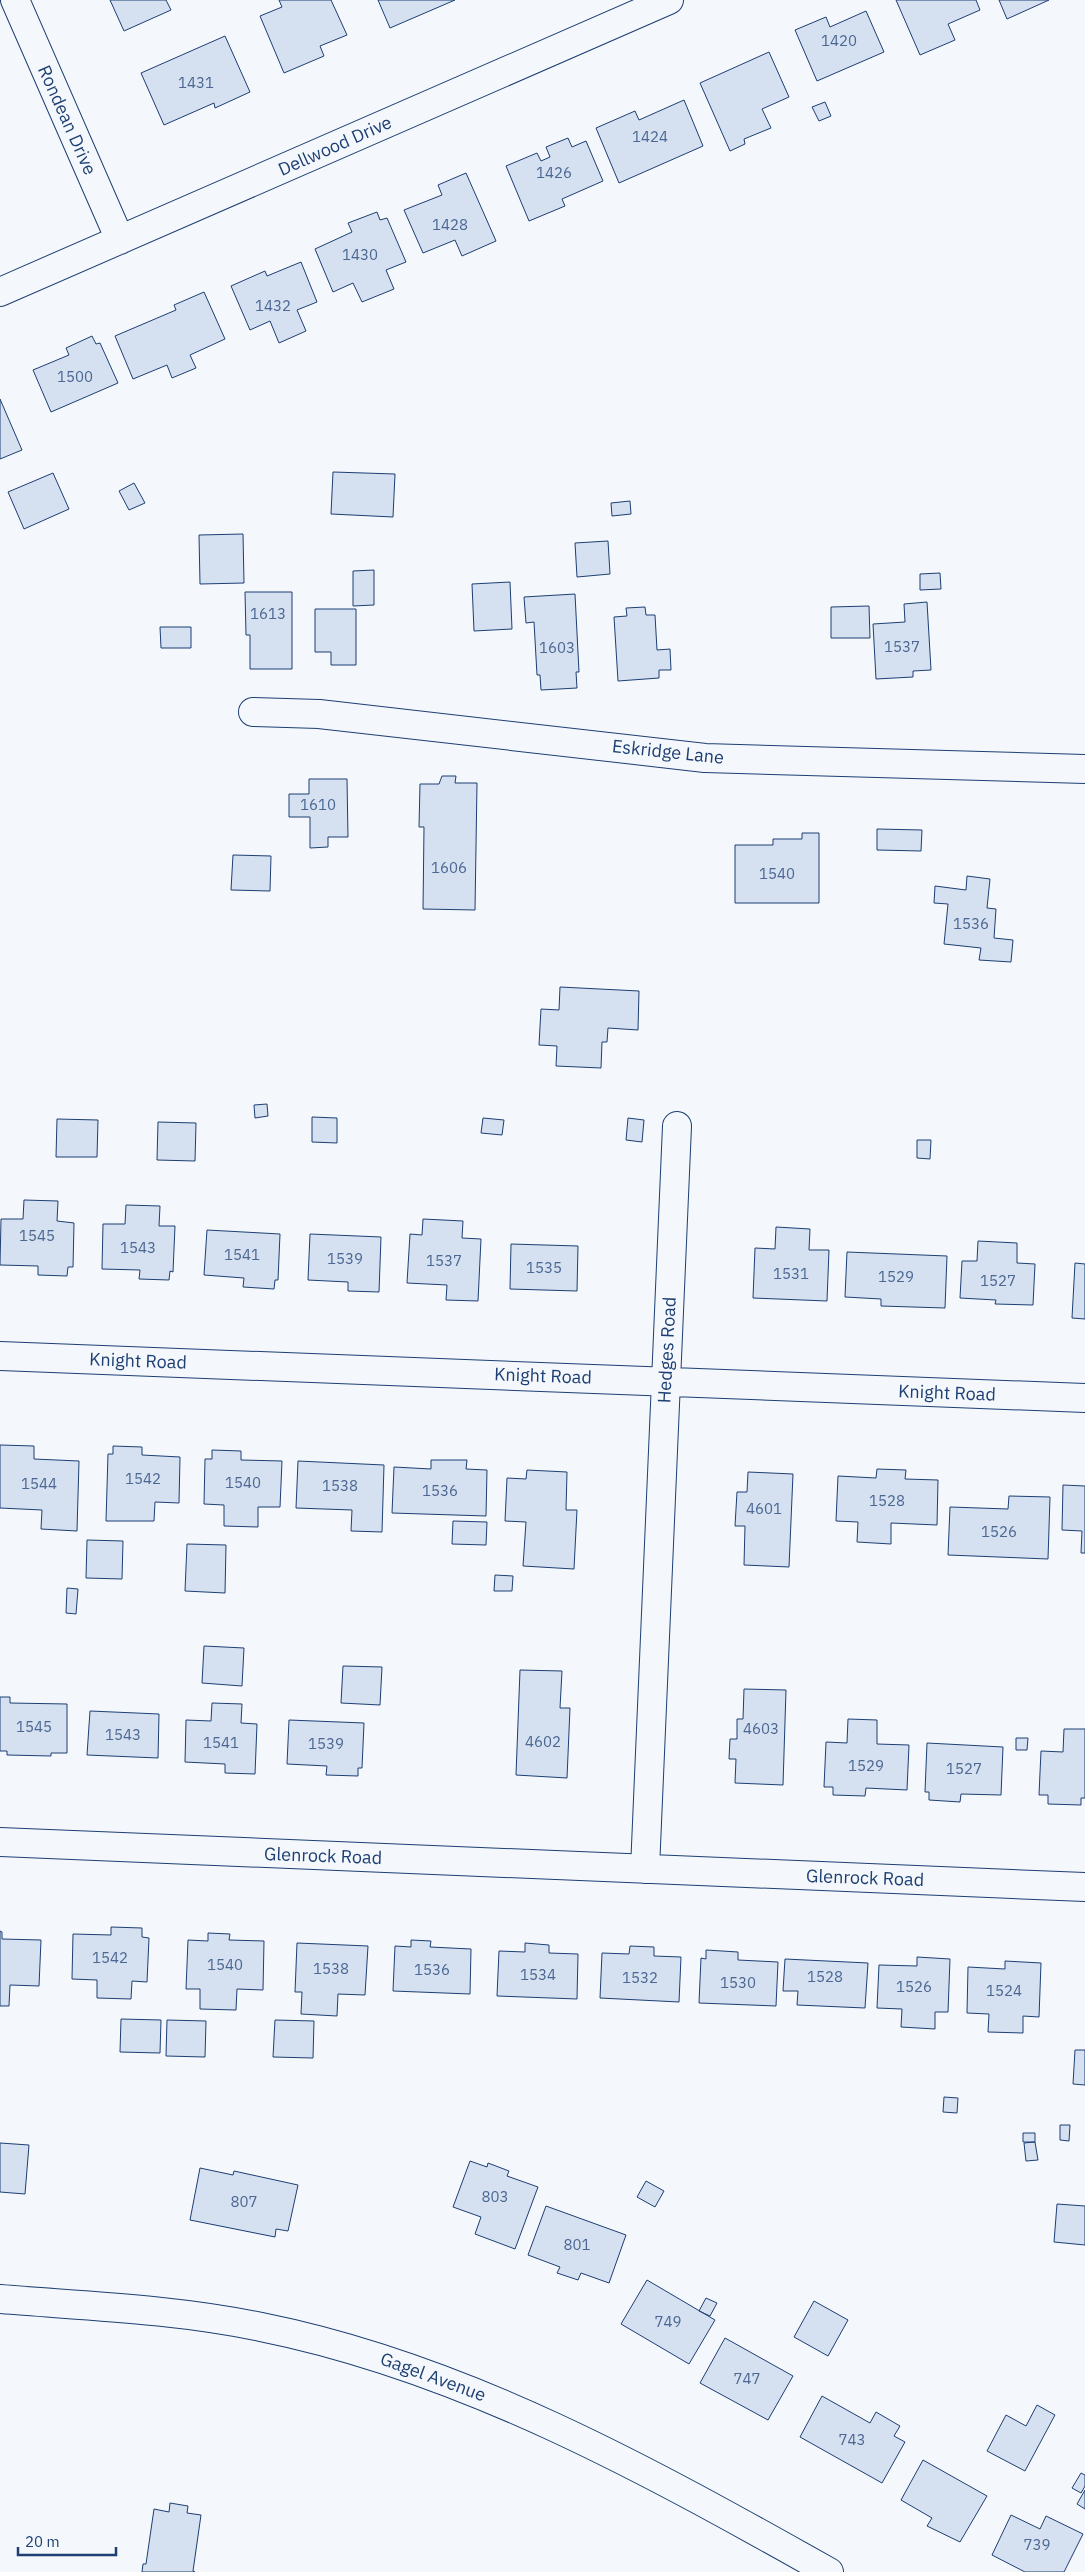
<svg xmlns="http://www.w3.org/2000/svg" width="1085" height="2572" font-family="'IBM Plex Sans',sans-serif">
	<style>
		.building { fill: #d5e0f0; stroke: #1d3f73 }
		.lines { fill: none; stroke-linecap: round; stroke-linejoin: round }
		.street-casing { stroke: #1d3f73; stroke-width: 30 }
		.secondary-casing { stroke: #1d3f73; stroke-width: 30 }
		.street { stroke: #f4f7fb; stroke-width: 28 }
		.secondary { stroke: #f4f7fb; stroke-width: 28 }
		.labels { text-anchor: middle; stroke-width: 4; stroke-linejoin: round; paint-order: stroke }
		.number-label { font-size: 15px; fill: #4b6792 }
		.street-label { font-size: 18px; fill: #1d3f73; stroke: #f4f7fb }
	</style>
	<rect width="100%" height="100%" fill="#f4f7fb"/>
	<path class="building" d="M 110,0 L 166,0 L 171,10 L 124,31 Z
		M 279,0 L 331,0 L 347,35 L 320,46 L 324,56 L 284,73 L 260,16 L 282,7 Z
		M 378,0 L 455,0 L 390,28 Z
		M 896,0 L 976,0 L 980,10 L 948,24 L 955,40 L 920,55 Z
		M 999,0 L 1049,0 L 1007,19 Z
		M 866,11 L 884,52 L 817,81 L 795,30 L 826,17 L 830,27 Z
		M 225,36 L 250,92 L 215,108 L 214,103 L 164,125 L 141,73 Z
		M 769,52 L 789,97 L 762,109 L 771,128 L 744,139 L 745,144 L 730,151 L 700,83 Z
		M 684,100 L 703,146 L 619,183 L 596,128 L 635,111 L 639,120 Z
		M 825,102 L 831,116 L 819,121 L 812,107 Z
		M 568,138 L 572,147 L 586,141 L 603,181 L 562,199 L 565,206 L 529,221 L 506,166 L 537,153 L 541,161 L 550,157 L 546,147 Z
		M 466,173 L 496,241 L 462,256 L 455,240 L 423,253 L 404,210 L 442,195 L 438,185 Z
		M 377,212 L 380,220 L 387,218 L 406,262 L 386,270 L 394,289 L 362,302 L 353,283 L 333,292 L 315,249 L 352,232 L 348,223 Z
		M 301,262 L 317,302 L 297,310 L 306,331 L 279,343 L 270,321 L 250,330 L 231,286 L 265,271 L 267,276 Z
		M 204,292 L 225,339 L 190,355 L 196,368 L 172,378 L 167,365 L 133,379 L 115,336 L 176,310 L 174,305 Z
		M 92,336 L 96,344 L 100,343 L 118,383 L 51,412 L 33,370 L 69,355 L 66,348 Z
		M 0,399 L 22,450 L 0,459 Z
		M 333,472 L 395,474 L 393,517 L 331,514 Z
		M 53,473 L 69,509 L 24,529 L 8,492 Z
		M 134,483 L 145,503 L 129,510 L 119,491 Z
		M 630,501 L 631,514 L 612,516 L 611,503 Z
		M 243,534 L 244,583 L 200,584 L 199,535 Z
		M 608,541 L 610,574 L 577,577 L 575,543 Z
		M 374,570 L 374,605 L 353,606 L 353,571 Z
		M 940,573 L 941,589 L 920,590 L 920,574 Z
		M 510,582 L 512,629 L 474,631 L 472,584 Z
		M 245,592 L 292,592 L 292,669 L 250,669 L 250,635 L 246,635 Z
		M 575,594 L 579,672 L 576,672 L 577,688 L 541,690 L 540,675 L 537,675 L 534,622 L 526,623 L 524,597 Z
		M 927,602 L 931,670 L 913,671 L 913,677 L 876,679 L 873,624 L 905,622 L 904,604 Z
		M 869,606 L 870,638 L 831,638 L 831,607 Z
		M 645,607 L 646,615 L 655,615 L 657,650 L 670,649 L 671,670 L 659,670 L 659,678 L 618,681 L 614,617 L 627,616 L 626,608 Z
		M 315,609 L 356,609 L 356,665 L 331,665 L 331,652 L 315,652 Z
		M 160,627 L 191,627 L 191,648 L 161,648 Z
		M 442,776 L 456,776 L 455,783 L 477,783 L 475,910 L 423,909 L 424,827 L 419,827 L 420,784 L 439,784 Z
		M 309,779 L 347,779 L 348,837 L 328,837 L 328,847 L 310,848 L 310,817 L 289,817 L 289,794 L 309,794 Z
		M 877,829 L 922,830 L 921,851 L 877,850 Z
		M 802,833 L 819,833 L 819,903 L 735,903 L 735,845 L 773,845 L 773,839 L 802,839 Z
		M 233,855 L 271,856 L 270,891 L 231,890 Z
		M 967,876 L 990,879 L 987,908 L 996,909 L 994,938 L 1013,940 L 1011,962 L 979,960 L 981,948 L 944,944 L 948,904 L 934,903 L 935,886 L 966,890 Z
		M 560,987 L 639,991 L 638,1030 L 608,1028 L 607,1042 L 602,1042 L 601,1068 L 556,1066 L 557,1046 L 539,1045 L 541,1009 L 559,1010 Z
		M 267,1104 L 268,1116 L 255,1118 L 254,1105 Z
		M 312,1117 L 337,1118 L 337,1143 L 312,1142 Z
		M 483,1118 L 504,1120 L 502,1135 L 481,1133 Z
		M 628,1118 L 644,1120 L 642,1142 L 626,1140 Z
		M 57,1119 L 98,1120 L 97,1157 L 56,1157 Z
		M 158,1122 L 196,1123 L 195,1161 L 157,1160 Z
		M 917,1140 L 931,1140 L 930,1159 L 917,1158 Z
		M 24,1200 L 58,1201 L 57,1221 L 74,1223 L 73,1267 L 68,1267 L 67,1276 L 38,1275 L 38,1266 L 0,1265 L 1,1219 L 23,1219 Z
		M 126,1205 L 160,1206 L 159,1226 L 175,1226 L 173,1272 L 170,1271 L 169,1280 L 139,1279 L 140,1270 L 102,1269 L 103,1224 L 125,1224 Z
		M 423,1219 L 463,1221 L 462,1238 L 481,1239 L 478,1301 L 446,1300 L 447,1285 L 407,1283 L 410,1234 L 422,1235 Z
		M 776,1227 L 810,1229 L 809,1250 L 829,1250 L 827,1301 L 753,1298 L 755,1248 L 775,1249 Z
		M 207,1230 L 280,1234 L 278,1280 L 275,1280 L 274,1289 L 243,1287 L 244,1278 L 204,1275 Z
		M 310,1234 L 381,1237 L 379,1292 L 348,1291 L 348,1282 L 308,1280 Z
		M 978,1241 L 1017,1243 L 1017,1263 L 1035,1264 L 1033,1305 L 995,1304 L 996,1300 L 960,1298 L 962,1261 L 977,1261 Z
		M 511,1244 L 578,1246 L 577,1291 L 510,1289 Z
		M 847,1252 L 947,1256 L 945,1308 L 881,1306 L 881,1299 L 845,1297 Z
		M 1075,1263 L 1085,1264 L 1085,1319 L 1072,1318 Z
		M 0,1445 L 34,1446 L 34,1459 L 79,1461 L 77,1531 L 41,1529 L 42,1510 L 0,1508 Z
		M 113,1446 L 142,1447 L 142,1455 L 180,1457 L 179,1503 L 155,1502 L 154,1521 L 106,1521 L 108,1454 L 113,1454 Z
		M 212,1450 L 241,1451 L 241,1460 L 282,1461 L 280,1507 L 258,1507 L 258,1527 L 224,1526 L 224,1505 L 204,1504 L 205,1459 L 212,1459 Z
		M 431,1460 L 467,1460 L 466,1469 L 487,1470 L 486,1516 L 392,1513 L 394,1467 L 431,1469 Z
		M 298,1461 L 384,1465 L 382,1532 L 351,1531 L 352,1510 L 296,1508 Z
		M 877,1469 L 906,1470 L 905,1479 L 938,1480 L 937,1525 L 891,1523 L 891,1544 L 857,1542 L 858,1522 L 836,1521 L 838,1476 L 876,1478 Z
		M 527,1470 L 567,1472 L 566,1510 L 577,1510 L 574,1569 L 523,1566 L 526,1522 L 505,1521 L 507,1478 L 526,1479 Z
		M 748,1472 L 793,1474 L 789,1567 L 744,1565 L 745,1526 L 735,1526 L 737,1492 L 747,1492 Z
		M 1063,1485 L 1085,1486 L 1085,1553 L 1081,1553 L 1082,1531 L 1062,1530 Z
		M 1009,1496 L 1050,1497 L 1048,1559 L 948,1555 L 950,1507 L 1008,1509 Z
		M 453,1521 L 487,1522 L 486,1545 L 452,1544 Z
		M 87,1540 L 123,1541 L 122,1579 L 86,1578 Z
		M 187,1544 L 226,1545 L 225,1593 L 185,1591 Z
		M 495,1575 L 513,1576 L 512,1591 L 494,1591 Z
		M 67,1588 L 78,1589 L 76,1614 L 66,1613 Z
		M 204,1646 L 244,1648 L 242,1686 L 202,1683 Z
		M 343,1666 L 382,1667 L 380,1705 L 341,1703 Z
		M 520,1670 L 562,1671 L 560,1708 L 570,1708 L 567,1778 L 516,1775 Z
		M 744,1689 L 786,1690 L 783,1785 L 735,1783 L 736,1759 L 729,1759 L 730,1739 L 737,1739 L 737,1719 L 743,1719 Z
		M 0,1697 L 10,1697 L 10,1703 L 67,1704 L 67,1753 L 51,1753 L 51,1756 L 7,1755 L 7,1751 L 0,1751 Z
		M 212,1703 L 242,1704 L 241,1723 L 257,1724 L 255,1774 L 225,1773 L 225,1764 L 185,1762 L 186,1720 L 211,1721 Z
		M 90,1711 L 159,1714 L 158,1758 L 87,1755 Z
		M 848,1719 L 877,1720 L 877,1744 L 909,1745 L 907,1790 L 866,1788 L 865,1796 L 833,1795 L 833,1787 L 824,1787 L 826,1742 L 847,1743 Z
		M 289,1720 L 364,1723 L 362,1768 L 358,1768 L 358,1776 L 326,1775 L 327,1766 L 287,1764 Z
		M 1064,1729 L 1085,1729 L 1085,1798 L 1081,1798 L 1081,1805 L 1048,1804 L 1048,1795 L 1039,1795 L 1041,1751 L 1063,1752 Z
		M 1016,1738 L 1028,1738 L 1027,1750 L 1016,1750 Z
		M 927,1743 L 1003,1747 L 1001,1795 L 961,1794 L 960,1802 L 929,1800 L 929,1792 L 925,1792 Z
		M 111,1927 L 142,1928 L 142,1937 L 149,1938 L 147,1982 L 132,1981 L 131,1999 L 97,1998 L 97,1980 L 72,1979 L 73,1934 L 111,1935 Z
		M 0,1931 L 2,1932 L 2,1939 L 41,1940 L 39,1986 L 10,1985 L 9,2006 L 0,2006 Z
		M 208,1933 L 230,1934 L 229,1940 L 264,1941 L 263,1990 L 237,1989 L 236,2010 L 200,2009 L 200,1989 L 186,1989 L 188,1940 L 208,1941 Z
		M 411,1940 L 431,1941 L 430,1947 L 471,1949 L 470,1994 L 393,1991 L 395,1946 L 411,1947 Z
		M 297,1943 L 368,1946 L 365,1995 L 338,1994 L 337,2016 L 301,2014 L 302,1992 L 295,1992 Z
		M 525,1943 L 549,1945 L 549,1953 L 578,1954 L 577,1999 L 497,1996 L 499,1951 L 525,1952 Z
		M 630,1946 L 654,1947 L 654,1956 L 681,1957 L 679,2002 L 600,1998 L 602,1953 L 629,1954 Z
		M 706,1950 L 738,1952 L 738,1960 L 778,1962 L 776,2006 L 699,2003 L 701,1958 L 706,1959 Z
		M 917,1957 L 950,1959 L 948,2012 L 935,2012 L 935,2029 L 901,2027 L 902,2009 L 877,2008 L 879,1965 L 917,1966 Z
		M 785,1959 L 868,1963 L 865,2008 L 797,2005 L 798,1991 L 783,1991 Z
		M 1005,1961 L 1041,1963 L 1039,2017 L 1023,2016 L 1023,2033 L 988,2032 L 989,2014 L 967,2013 L 968,1967 L 1005,1969 Z
		M 121,2019 L 161,2020 L 160,2053 L 120,2052 Z
		M 167,2020 L 206,2021 L 205,2057 L 166,2056 Z
		M 275,2020 L 314,2021 L 313,2058 L 273,2057 Z
		M 1075,2050 L 1085,2050 L 1085,2085 L 1073,2084 Z
		M 944,2097 L 958,2098 L 957,2113 L 943,2112 Z
		M 1060,2125 L 1070,2125 L 1069,2141 L 1060,2140 Z
		M 1023,2133 L 1035,2133 L 1035,2142 L 1023,2142 Z
		M 1035,2142 L 1038,2160 L 1026,2161 L 1024,2143 Z
		M 0,2143 L 29,2145 L 25,2194 L 0,2192 Z
		M 470,2161 L 487,2167 L 488,2163 L 509,2171 L 507,2176 L 538,2187 L 515,2249 L 475,2234 L 481,2217 L 453,2207 Z
		M 200,2168 L 233,2175 L 234,2171 L 298,2185 L 288,2231 L 276,2229 L 275,2237 L 190,2220 Z
		M 646,2181 L 664,2191 L 655,2207 L 637,2197 Z
		M 1057,2204 L 1085,2206 L 1085,2245 L 1054,2242 Z
		M 546,2206 L 626,2235 L 609,2283 L 581,2273 L 578,2280 L 557,2273 L 560,2267 L 528,2255 Z
		M 647,2280 L 715,2320 L 689,2364 L 621,2324 Z
		M 706,2298 L 717,2303 L 710,2316 L 699,2311 Z
		M 814,2301 L 848,2320 L 828,2356 L 794,2337 Z
		M 725,2338 L 793,2376 L 768,2420 L 700,2383 Z
		M 822,2396 L 870,2423 L 876,2412 L 900,2426 L 894,2436 L 905,2442 L 882,2483 L 800,2437 Z
		M 1037,2405 L 1055,2415 L 1025,2471 L 987,2451 L 1006,2415 L 1026,2426 Z
		M 923,2460 L 987,2496 L 960,2542 L 927,2526 L 932,2518 L 901,2500 Z
		M 1081,2473 L 1085,2475 L 1085,2486 L 1081,2493 L 1072,2488 Z
		M 1085,2490 L 1085,2509 L 1077,2504 Z
		M 170,2503 L 188,2506 L 187,2513 L 201,2515 L 193,2571 L 195,2572 L 142,2572 L 143,2564 L 146,2564 L 154,2509 L 169,2512 Z
		M 1011,2515 L 1040,2529 L 1046,2516 L 1083,2534 L 1064,2572 L 1025,2572 L 992,2555 Z"/>
	<g class="lines">
		<defs>
			<path id="street" d="M 15,0 L 120,240
				M 0,292 L 669,0
				M 253,712 L 319,714 L 705,758 L 1085,769
				M 0,1356 L 1085,1398
				M 0,1842 L 1085,1887
				M 645,1869 L 677,1126"/>
			<path id="secondary" d="M 0,2299 C 86,2306 175,2309 261,2327 C 465,2368 649,2471 829,2572"/>
		</defs>
		<use href="#street" class="street-casing"/>
		<use href="#secondary" class="secondary-casing"/>
		<use href="#street" class="street"/>
		<use href="#secondary" class="secondary"/>
	</g>
	<g class="labels">
		<g class="number-label">
			<text x="839" y="46">1420</text>
			<text x="196" y="88">1431</text>
			<text x="650" y="142">1424</text>
			<text x="554" y="178">1426</text>
			<text x="450" y="230">1428</text>
			<text x="360" y="260">1430</text>
			<text x="273" y="311">1432</text>
			<text x="75" y="382">1500</text>
			<text x="268" y="619">1613</text>
			<text x="902" y="652">1537</text>
			<text x="557" y="653">1603</text>
			<text x="318" y="810">1610</text>
			<text x="449" y="873">1606</text>
			<text x="777" y="879">1540</text>
			<text x="971" y="929">1536</text>
			<text x="37" y="1241">1545</text>
			<text x="138" y="1253">1543</text>
			<text x="242" y="1260">1541</text>
			<text x="345" y="1264">1539</text>
			<text x="444" y="1266">1537</text>
			<text x="544" y="1273">1535</text>
			<text x="791" y="1279">1531</text>
			<text x="896" y="1282">1529</text>
			<text x="998" y="1286">1527</text>
			<text x="143" y="1484">1542</text>
			<text x="243" y="1488">1540</text>
			<text x="39" y="1489">1544</text>
			<text x="340" y="1491">1538</text>
			<text x="440" y="1496">1536</text>
			<text x="887" y="1506">1528</text>
			<text x="764" y="1514">4601</text>
			<text x="999" y="1537">1526</text>
			<text x="34" y="1732">1545</text>
			<text x="761" y="1734">4603</text>
			<text x="123" y="1740">1543</text>
			<text x="543" y="1747">4602</text>
			<text x="221" y="1748">1541</text>
			<text x="326" y="1749">1539</text>
			<text x="866" y="1771">1529</text>
			<text x="964" y="1774">1527</text>
			<text x="110" y="1963">1542</text>
			<text x="225" y="1970">1540</text>
			<text x="331" y="1974">1538</text>
			<text x="432" y="1975">1536</text>
			<text x="538" y="1980">1534</text>
			<text x="825" y="1982">1528</text>
			<text x="640" y="1983">1532</text>
			<text x="738" y="1988">1530</text>
			<text x="914" y="1992">1526</text>
			<text x="1004" y="1996">1524</text>
			<text x="495" y="2202">803</text>
			<text x="244" y="2207">807</text>
			<text x="577" y="2250">801</text>
			<text x="668" y="2327">749</text>
			<text x="747" y="2384">747</text>
			<text x="852" y="2445">743</text>
			<text x="1037" y="2550">739</text>
		</g>
		<g class="street-label">
			<text transform="translate(67 120) rotate(66)" y="6">Rondean Drive</text>
			<text transform="translate(335 146) rotate(-24)" y="6">Dellwood Drive</text>
			<text transform="translate(668 752) rotate(6)" y="6">Eskridge Lane</text>
			<text transform="translate(667 1350) rotate(-87)" y="6">Hedges Road</text>
			<text transform="translate(138 1361) rotate(2)" y="6">Knight Road</text>
			<text transform="translate(543 1376) rotate(2)" y="6">Knight Road</text>
			<text transform="translate(947 1393) rotate(2)" y="6">Knight Road</text>
			<text transform="translate(323 1856) rotate(2)" y="6">Glenrock Road</text>
			<text transform="translate(865 1878) rotate(2)" y="6">Glenrock Road</text>
			<text transform="translate(433 2377) rotate(20)" y="6">Gagel Avenue</text>
		</g>
	</g>
	<path d="M18 2547v8h98v-8" fill="none" stroke="#1d3f73" stroke-width="2.5"/>
	<text x="25" y="2547" font-size="15" fill="#1d3f73" stroke="#f4f7fb" stroke-width="4" paint-order="stroke">20 m</text>
</svg>
